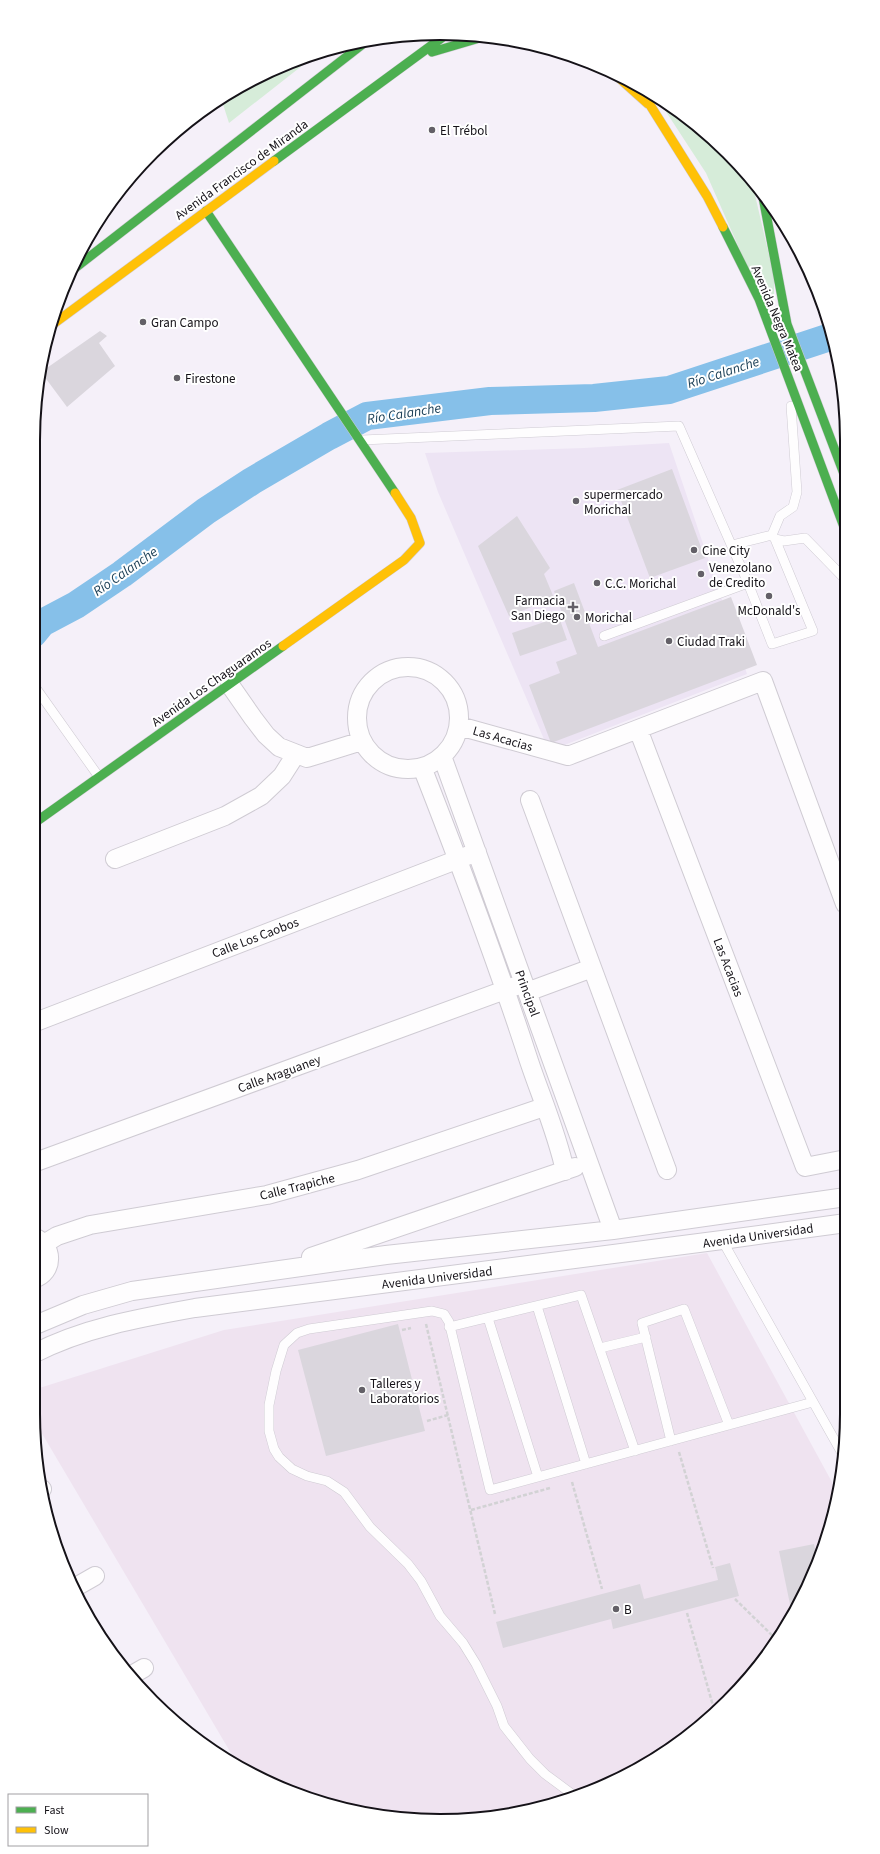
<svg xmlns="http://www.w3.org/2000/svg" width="880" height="1854" font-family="'Source Sans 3',sans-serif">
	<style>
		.built { fill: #ede4f4 }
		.education { fill: #efe3f0 }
		.green { fill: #d6ecd9 }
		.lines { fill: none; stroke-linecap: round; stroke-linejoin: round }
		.river { stroke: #86c0e9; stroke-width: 28 }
		.building { fill: #dad6dd }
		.lane-casing { stroke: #cfcbd3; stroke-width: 10 }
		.street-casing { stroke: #cfcbd3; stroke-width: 20 }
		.fast-casing { stroke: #cfcbd3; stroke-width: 10 }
		.slow-casing { stroke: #cfcbd3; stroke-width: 10 }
		.path { stroke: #d2d2d4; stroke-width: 2.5; stroke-dasharray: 4 2; stroke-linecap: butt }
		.lane { stroke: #fefdfe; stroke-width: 9 }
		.street { stroke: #fefdfe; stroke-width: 18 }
		.fast { stroke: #4caf50; stroke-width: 9 }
		.slow { stroke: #ffc107; stroke-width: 9 }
		.poi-dot { fill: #636067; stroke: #fff; stroke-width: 1.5 }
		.labels { text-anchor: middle; stroke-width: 4; stroke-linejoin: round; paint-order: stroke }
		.poi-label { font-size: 13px; fill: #151218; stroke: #fff; text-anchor: start }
		.street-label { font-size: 13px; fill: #151218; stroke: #fff }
		.water-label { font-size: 14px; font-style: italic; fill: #1d4158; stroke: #fff }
		.rim { fill: none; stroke: #151218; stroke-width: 2 }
	</style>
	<rect width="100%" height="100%" fill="#f5f0f9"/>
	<path class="built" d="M 669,443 L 747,674 L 549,751 L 438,492 L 425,453 L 584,448 Z"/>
	<path class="education" d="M 707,1253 L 839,1495 L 816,1570 L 778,1640 L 728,1702 L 688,1737 L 620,1779 L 571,1799 L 493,1818 L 414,1820 L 360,1813 L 284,1790 L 238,1765 L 34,1420 L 33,1390 L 224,1330 Z"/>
	<path class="green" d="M 317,54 L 229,123 L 221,98 L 284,64 Z
		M 659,101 L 688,117 L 752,182 L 774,277 L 774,303 L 758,291 L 706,173 Z"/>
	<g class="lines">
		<path class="river" d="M 33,634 L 42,623 L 76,605 L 122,574 L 206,511 L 252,481 L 329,436 L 367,416 L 490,401 L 594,398 L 669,390 L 830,337"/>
	</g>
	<path class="building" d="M 100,331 L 107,336 L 99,343 L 115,366 L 67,407 L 41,372 Z
		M 672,469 L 705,558 L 650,578 L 617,490 Z
		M 517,516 L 550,568 L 544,574 L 554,598 L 509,616 L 478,546 Z
		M 574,583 L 598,647 L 731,597 L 757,665 L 551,743 L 529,685 L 560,673 L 556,662 L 577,654 L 554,591 Z
		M 559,617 L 567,640 L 520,656 L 512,633 Z
		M 398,1324 L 425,1431 L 326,1456 L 298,1350 Z
		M 814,1544 L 818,1563 L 816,1570 L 792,1614 L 779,1551 Z
		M 730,1563 L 739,1596 L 613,1629 L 611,1619 L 503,1648 L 496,1622 L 640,1584 L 644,1599 L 718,1580 L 715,1567 Z"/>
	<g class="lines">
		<defs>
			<path id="lane" d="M 362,440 L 679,426 L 748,583 L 772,644 L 813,631 L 775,539
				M 772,535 L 780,516 L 793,507 L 797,492 L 791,406
				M 732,545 L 772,535 L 775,539 L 784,541 L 805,538 L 844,578
				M 604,636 L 748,583
				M 33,684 L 99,777
				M 722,1240 L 843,1455
				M 537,1306 L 586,1464
				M 488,1318 L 538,1477
				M 449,1327 L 581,1295 L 635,1451
				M 600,1348 L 646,1337
				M 671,1441 L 642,1323 L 684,1309 L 729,1425
				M 576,1797 L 545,1774 L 530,1759 L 504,1726 L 497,1706 L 476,1664 L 463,1643 L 440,1616 L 421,1581 L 408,1564 L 370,1527 L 344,1492 L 327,1481 L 307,1476 L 292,1469 L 279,1457 L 274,1449 L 269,1431 L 269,1405 L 276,1371 L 284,1345 L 297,1333 L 309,1329 L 432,1311 L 444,1314 L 449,1322 L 490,1490 L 813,1402"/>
			<path id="street" d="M357 718a51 51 0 1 1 102 0a51 51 0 1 1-102 0Z
				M 230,685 L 253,718 L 266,735 L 279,747 L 307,758 L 362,741
				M 459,726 L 568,756 L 763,681 L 845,904
				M 638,729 L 805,1167 L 846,1159
				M 442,756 L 613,1230
				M 422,767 C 460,864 497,962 529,1061 C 541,1097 557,1133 565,1171
				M 530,800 L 667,1170
				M 115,859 L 225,816 L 261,796 L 282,776 L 296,754
				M 527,992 L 592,968
				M 33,1023 L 477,852
				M 33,1163 L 524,983
				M 44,1244 L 57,1236 L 90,1225 L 267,1195 L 358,1170 L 544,1107
				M 311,1257 L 575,1167
				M 33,1279 C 55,1273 54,1244 33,1237
				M 33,1326 L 83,1305 L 132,1291 L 386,1255 L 613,1230 L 846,1197
				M 33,1354 C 83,1328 139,1318 195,1308 L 722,1240 L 846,1223
				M 40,1490 L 42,1489
				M 74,1588 L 95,1576
				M 130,1676 L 144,1668"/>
			<path id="fast" d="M 432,52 L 483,37
				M 274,161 L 447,34
				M 762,192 L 787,324 L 844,474
				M 206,211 L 395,493
				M 723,227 L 759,299 L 844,527
				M 70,272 L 368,40
				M 33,824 L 283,646"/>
			<path id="slow" d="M 619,78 L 648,104
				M 640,89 L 707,196 L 723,227
				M 52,325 L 274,161
				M 283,646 L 404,560 L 420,543 L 411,518 L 395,493"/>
		</defs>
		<use href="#lane" class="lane-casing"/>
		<use href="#street" class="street-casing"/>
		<use href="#fast" class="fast-casing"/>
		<use href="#slow" class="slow-casing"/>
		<path class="path" d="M 426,1324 L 495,1614
			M 402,1330 L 411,1328
			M 427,1421 L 448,1415
			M 679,1452 L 713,1568
			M 572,1482 L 602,1589
			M 471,1510 L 550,1488
			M 735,1599 L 778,1641
			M 687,1613 L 715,1713"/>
		<use href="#lane" class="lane"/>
		<use href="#street" class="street"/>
		<use href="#fast" class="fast"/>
		<use href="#slow" class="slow"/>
	</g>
	<g class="poi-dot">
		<circle cx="432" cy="130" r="4"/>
		<circle cx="143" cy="322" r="4"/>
		<circle cx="177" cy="378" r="4"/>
		<circle cx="576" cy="501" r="4"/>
		<circle cx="694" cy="550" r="4"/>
		<circle cx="701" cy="574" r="4"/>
		<circle cx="597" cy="583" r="4"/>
		<circle cx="769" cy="596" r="4"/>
		<path d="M571 601h4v4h4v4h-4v4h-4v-4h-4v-4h4z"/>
		<circle cx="577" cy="617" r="4"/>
		<circle cx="669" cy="641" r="4"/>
		<circle cx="362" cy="1390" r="4"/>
		<circle cx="616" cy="1609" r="4"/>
	</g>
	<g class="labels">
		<g class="poi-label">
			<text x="440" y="135">El Trébol</text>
			<text x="151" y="327">Gran Campo</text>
			<text x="185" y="383">Firestone</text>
			<text x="584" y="499">supermercado<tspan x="584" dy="15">Morichal</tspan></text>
			<text x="702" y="555">Cine City</text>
			<text x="709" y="572">Venezolano<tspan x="709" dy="15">de Credito</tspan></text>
			<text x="605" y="588">C.C. Morichal</text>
			<text x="565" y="605" text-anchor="end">Farmacia<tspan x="565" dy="15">San Diego</tspan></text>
			<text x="769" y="615" text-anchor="middle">McDonald's</text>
			<text x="585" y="622">Morichal</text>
			<text x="677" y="646">Ciudad Traki</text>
			<text x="370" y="1388">Talleres y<tspan x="370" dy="15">Laboratorios</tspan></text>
			<text x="624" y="1614">B</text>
		</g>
		<g class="street-label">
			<text transform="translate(241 169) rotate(-36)" y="5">Avenida Francisco de Miranda</text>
			<text transform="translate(778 318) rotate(67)" y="5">Avenida Negra Matea</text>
			<text transform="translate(211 682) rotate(-35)" y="5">Avenida Los Chaguaramos</text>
			<text transform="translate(503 738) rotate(16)" y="5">Las Acacias</text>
			<text transform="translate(255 937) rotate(-21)" y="5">Calle Los Caobos</text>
			<text transform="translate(729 967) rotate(69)" y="5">Las Acacias</text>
			<text transform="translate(528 993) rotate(70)" y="5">Principal</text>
			<text transform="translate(279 1073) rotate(-20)" y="5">Calle Araguaney</text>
			<text transform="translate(297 1186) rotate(-14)" y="5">Calle Trapiche</text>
			<text transform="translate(758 1235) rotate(-8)" y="5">Avenida Universidad</text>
			<text transform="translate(437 1277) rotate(-7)" y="5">Avenida Universidad</text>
		</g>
		<g class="water-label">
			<text transform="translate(723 372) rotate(-18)" y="5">Río Calanche</text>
			<text transform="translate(404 413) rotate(-9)" y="5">Río Calanche</text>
			<text transform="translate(125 571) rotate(-35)" y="5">Río Calanche</text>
		</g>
	</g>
	<path d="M0 0H880V1854H0ZM440 40H440A400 400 0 0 1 840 440V1414A400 400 0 0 1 440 1814H440A400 400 0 0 1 40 1414V440A400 400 0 0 1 440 40Z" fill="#fff" fill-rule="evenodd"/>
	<path class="rim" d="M440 40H440A400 400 0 0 1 840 440V1414A400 400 0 0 1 440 1814H440A400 400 0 0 1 40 1414V440A400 400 0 0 1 440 40Z"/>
	<rect x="8" y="1794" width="140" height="52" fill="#ffffff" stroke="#a1a0a3"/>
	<rect x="16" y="1807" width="20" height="6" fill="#4caf50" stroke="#a1a0a3"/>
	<text x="44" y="1814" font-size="12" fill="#151218">Fast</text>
	<rect x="16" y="1827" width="20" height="6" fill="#ffc107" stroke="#a1a0a3"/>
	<text x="44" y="1834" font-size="12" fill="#151218">Slow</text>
</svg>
